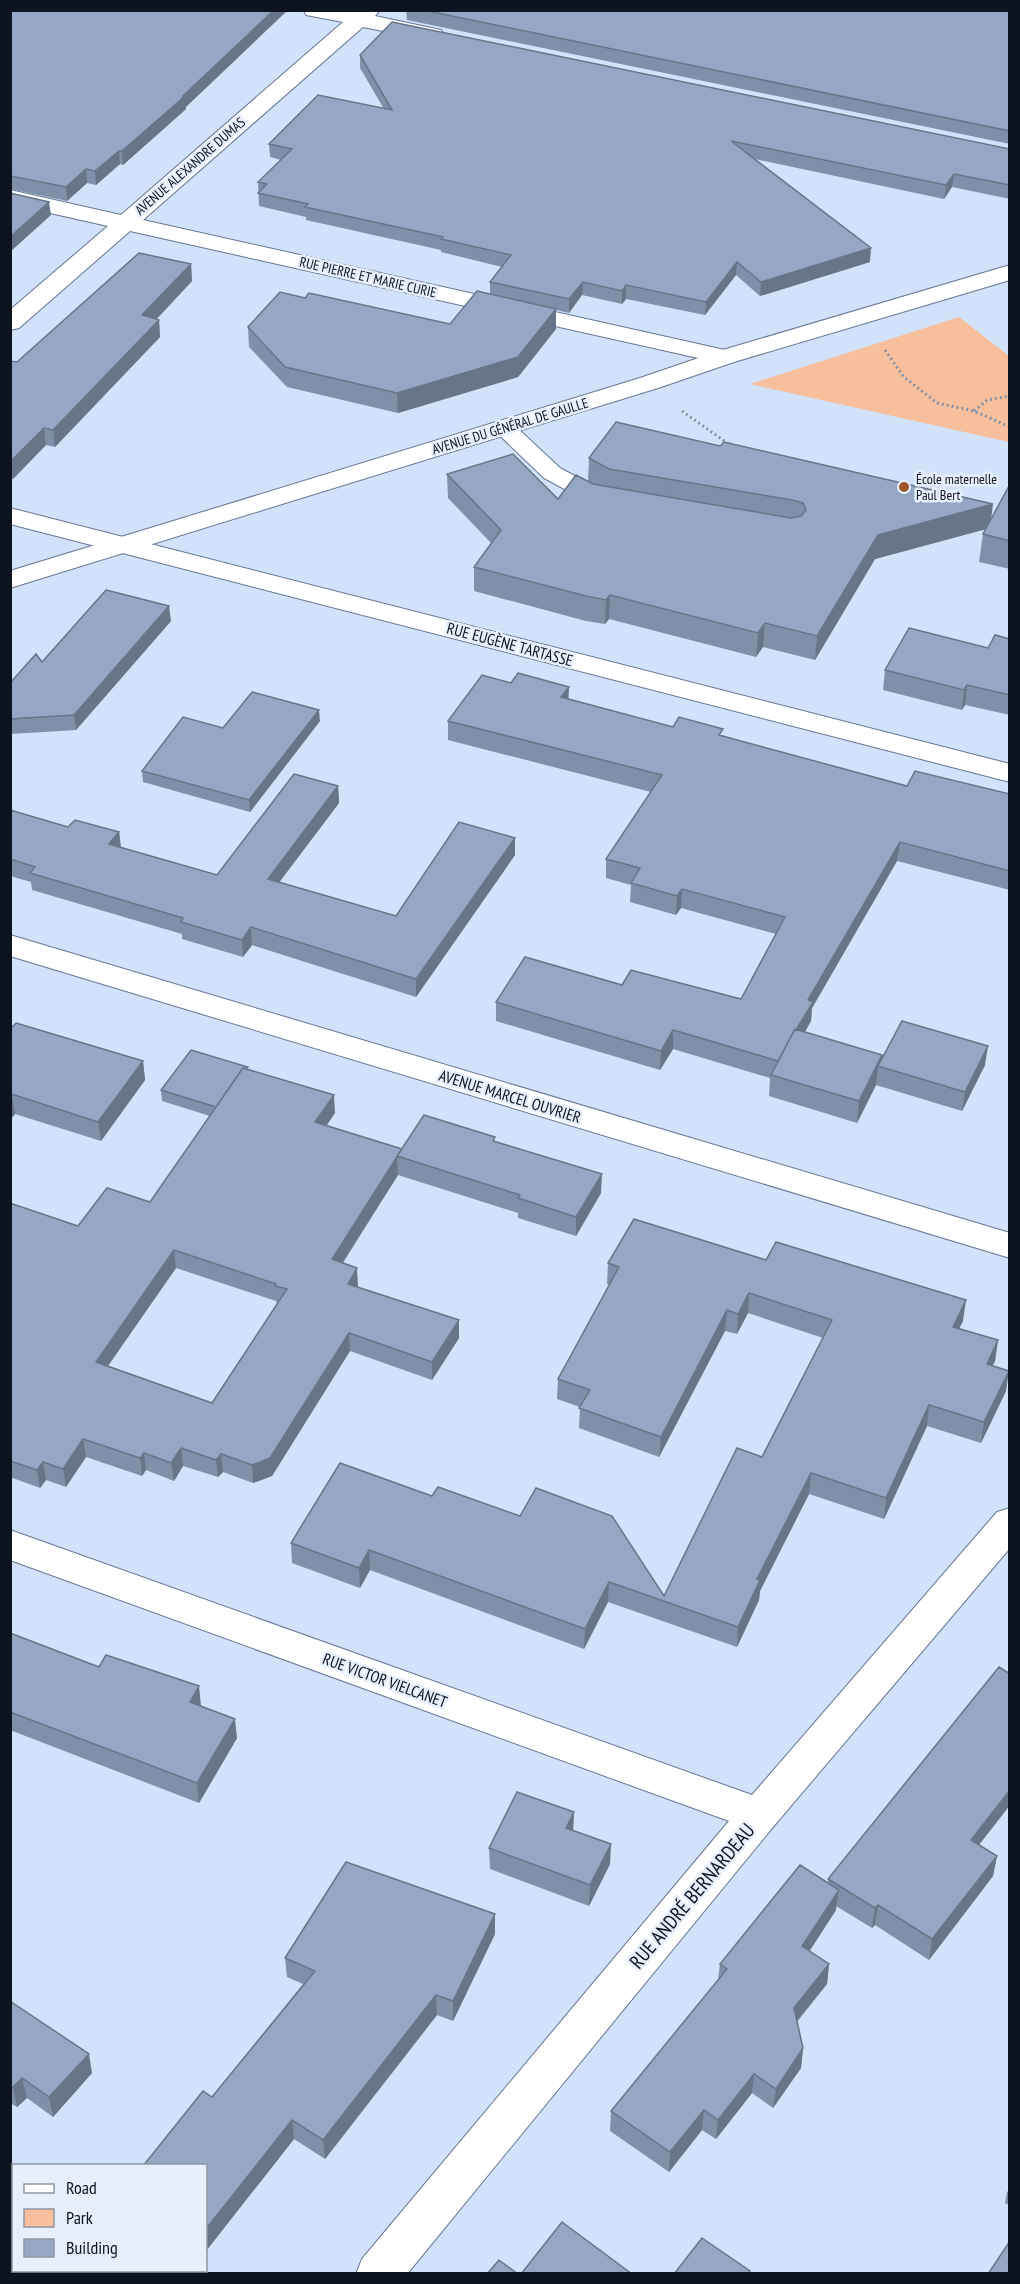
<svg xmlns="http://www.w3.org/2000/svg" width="1020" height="2284" font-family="'PT Sans Narrow',sans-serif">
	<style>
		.green { fill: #f7bf9c }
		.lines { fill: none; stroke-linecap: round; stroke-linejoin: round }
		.service-casing { stroke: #667692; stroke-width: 2 }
		.minor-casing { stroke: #667692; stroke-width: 2 }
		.tertiary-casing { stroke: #667692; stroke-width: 2 }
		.path { stroke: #8692a5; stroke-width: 3; stroke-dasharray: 2 3; stroke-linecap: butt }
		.service { fill: #fff; fill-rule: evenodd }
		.minor { fill: #fff; fill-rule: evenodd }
		.tertiary { fill: #fff; fill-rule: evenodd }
		.wall { fill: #8090a9; fill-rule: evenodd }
		.shaded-wall { fill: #687589 }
		.building { fill: #95a7c4; stroke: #687589; stroke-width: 1.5; fill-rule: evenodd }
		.poi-dot { fill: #9a5727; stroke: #e8effc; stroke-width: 2 }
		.labels { text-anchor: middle; stroke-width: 5; stroke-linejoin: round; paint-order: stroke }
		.far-street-label { font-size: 14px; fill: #0e141f; stroke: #e8effc }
		.far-poi-label { font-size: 14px; fill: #0e141f; stroke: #e8effc; text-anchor: start }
		.street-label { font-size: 16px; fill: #0e141f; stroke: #e8effc }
		.near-street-label { font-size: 20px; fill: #0e141f; stroke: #e8effc }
	</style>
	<rect width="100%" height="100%" fill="#d3e2fb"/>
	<path class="green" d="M 959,317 L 1009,356 L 1009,442 L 750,384 Z"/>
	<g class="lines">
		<defs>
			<path id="service" d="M 504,421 L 512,423 L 560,468 L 612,496 L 616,501 L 612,506 L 604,508 L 596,506 L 544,478 L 492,428 L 496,423 Z"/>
			<path id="minor" d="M 304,10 L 380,10 L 375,16 L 441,30 L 444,35 L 441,40 L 433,41 L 363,27 L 143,220 L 725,350 L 734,352 L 737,357 L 734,362 L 725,364 L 130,231 L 19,328 L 10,330 L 10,310 L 108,226 L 10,204 L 10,190 L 121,215 L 343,22 L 306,15 Z
				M 10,508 L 1010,764 L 1010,782 L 10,524 Z
				M 10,935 L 1010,1233 L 1010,1258 L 10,956 Z
				M 1010,1508 L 1010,1548 L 773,1827 L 407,2274 L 356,2274 L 362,2259 L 729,1821 L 10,1560 L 10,1530 L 752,1795 L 997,1512 Z
				M 14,2254 L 14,2270 L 52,2270 L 53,2274 L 10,2274 L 10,2256 Z"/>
			<path id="tertiary" d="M 1010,265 L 1010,280 L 734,362 L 658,388 L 10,588 L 10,571 L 640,378 L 716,352 Z"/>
		</defs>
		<use href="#service" class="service-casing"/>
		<use href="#minor" class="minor-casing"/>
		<use href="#tertiary" class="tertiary-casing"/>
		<path class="path" d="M 885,350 L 903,376 L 937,403 L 974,411 L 1010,427
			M 682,411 L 730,445
			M 974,411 L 987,400 L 1010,396"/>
		<use href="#service" class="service"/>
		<use href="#minor" class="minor"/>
		<use href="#tertiary" class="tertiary"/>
	</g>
	<path class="wall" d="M 10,10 L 186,107 L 186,109 L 123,165 L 120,164 L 96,185 L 87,183 L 67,201 L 10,189 Z
		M 406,10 L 1010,10 L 1010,144 L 407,20 Z
		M 360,55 L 1010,149 L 1010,199 L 952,187 L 944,199 L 755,159 L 870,262 L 760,296 L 736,275 L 705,315 L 626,299 L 622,304 L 582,295 L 569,313 L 556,310 L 556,329 L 518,377 L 398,413 L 287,387 L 249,347 L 248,327 L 305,298 L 450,324 L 490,294 L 490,282 L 502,267 L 441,252 L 441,250 L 306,220 L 306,217 L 259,206 L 258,182 L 281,160 L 270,157 L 269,144 L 384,109 L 360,68 Z
		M 191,264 L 192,281 L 157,319 L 159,320 L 160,337 L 55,447 L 46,445 L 13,479 L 10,479 L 10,361 L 17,362 Z
		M 589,458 L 991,519 L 1010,484 L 1010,569 L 979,562 L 983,534 L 986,529 L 875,559 L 815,660 L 763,647 L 756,657 L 609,619 L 605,624 L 586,621 L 474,591 L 474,567 L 491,543 L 448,498 L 447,474 L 558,499 L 588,481 Z
		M 171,621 L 76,730 L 10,734 L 10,683 Z
		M 1010,639 L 1010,715 L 965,705 L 962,710 L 883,690 L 885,670 L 988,648 Z
		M 569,687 L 568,699 L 673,727 L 722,736 L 907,786 L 1010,794 L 1010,890 L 897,861 L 812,1008 L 811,1021 L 805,1032 L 882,1059 L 985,1065 L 962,1111 L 876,1085 L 857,1123 L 769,1096 L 770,1078 L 673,1049 L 660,1070 L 496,1021 L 496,1002 L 622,985 L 741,999 L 776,934 L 681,908 L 676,915 L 630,902 L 631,885 L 606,878 L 606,859 L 651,792 L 448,740 L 448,721 Z
		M 320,721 L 250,812 L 143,782 L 142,771 L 223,728 Z
		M 338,786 L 339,803 L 279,882 L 396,916 L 515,838 L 515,855 L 416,997 L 252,945 L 243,957 L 182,939 L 182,934 L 32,890 L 31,882 L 10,876 L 10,810 L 68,827 L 119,832 L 121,848 L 217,875 Z
		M 10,1029 L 143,1061 L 145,1080 L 101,1141 L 15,1114 L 10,1120 Z
		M 248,1069 L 335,1113 L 326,1126 L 402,1149 L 495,1142 L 601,1193 L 576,1236 L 518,1218 L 518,1213 L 398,1175 L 343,1263 L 358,1286 L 357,1287 L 459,1320 L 459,1338 L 432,1380 L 350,1351 L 272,1476 L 253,1483 L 223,1472 L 218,1477 L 183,1466 L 174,1481 L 146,1470 L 142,1476 L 86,1457 L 66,1487 L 46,1480 L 40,1488 L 10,1477 L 10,1203 L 78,1226 L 150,1202 L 210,1116 L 162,1101 L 161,1090 ZM 176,1268 L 276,1301 L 277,1304 L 212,1403 L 108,1366 Z
		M 608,1263 L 963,1321 L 959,1328 L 998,1340 L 995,1361 L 992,1366 L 1006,1391 L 981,1443 L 927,1426 L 884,1519 L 809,1494 L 760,1591 L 759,1600 L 737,1647 L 608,1602 L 584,1649 L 370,1570 L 360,1588 L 292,1563 L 291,1543 L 340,1463 L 664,1596 L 762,1457 L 823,1338 L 748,1313 L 737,1334 L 725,1331 L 659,1457 L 579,1428 L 580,1407 L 557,1399 L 558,1379 L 610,1285 L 607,1284 Z
		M 10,1633 L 201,1706 L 237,1738 L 199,1803 L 10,1730 Z
		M 1010,1674 L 1010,1805 L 979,1845 L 997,1856 L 993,1876 L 929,1960 L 875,1925 L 872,1928 L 836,1906 L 836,1910 L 809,1951 L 829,1964 L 827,1984 L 797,2022 L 803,2048 L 801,2068 L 773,2108 L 752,2093 L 716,2139 L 702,2130 L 669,2172 L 610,2131 L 611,2111 L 718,1980 L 720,1964 L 828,1883 L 828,1879 Z
		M 574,1812 L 573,1831 L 610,1864 L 589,1906 L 490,1869 L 489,1848 Z
		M 495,1914 L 495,1934 L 453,2021 L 437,2015 L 325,2159 L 294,2139 L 206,2251 L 206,2166 L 212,2097 L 303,1984 L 287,1977 L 285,1958 Z
		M 10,2001 L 92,2073 L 53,2117 L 27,2098 L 17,2107 L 10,2103 Z
		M 1010,2189 L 1010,2206 L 1005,2203 L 1007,2192 Z"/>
	<path class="shaded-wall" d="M 274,10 L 288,10 L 186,107 L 186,109 L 123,165 L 122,151 Z
		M 119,151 L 120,164 L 96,185 L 95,171 Z
		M 86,169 L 87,183 L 67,201 L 66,187 Z
		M 954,174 L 952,187 L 944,199 L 946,185 Z
		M 49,202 L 51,215 L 10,252 L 10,237 Z
		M 871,248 L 870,262 L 760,296 L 761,282 Z
		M 737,262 L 736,275 L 705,315 L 706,302 Z
		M 191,264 L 192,281 L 144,332 L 142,315 Z
		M 583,282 L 582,295 L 569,313 L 569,299 Z
		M 626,285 L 626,299 L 622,304 L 622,291 Z
		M 556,309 L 556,329 L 518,377 L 398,413 L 397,393 Z
		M 159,320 L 160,337 L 55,447 L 53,430 Z
		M 44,428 L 46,445 L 13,479 L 11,462 Z
		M 993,504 L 990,528 L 875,559 L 815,660 L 817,636 L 878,535 Z
		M 610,595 L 609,619 L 605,624 L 606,600 Z
		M 169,606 L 171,621 L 76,730 L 74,715 Z
		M 765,623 L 763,647 L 756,657 L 758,633 Z
		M 967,685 L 965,705 L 962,710 L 964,690 Z
		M 569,687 L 568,705 L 561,697 Z
		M 319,710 L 320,721 L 250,812 L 249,800 Z
		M 338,786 L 339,803 L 269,896 L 268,879 Z
		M 119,832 L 121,849 L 109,844 Z
		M 515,838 L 515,855 L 416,997 L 416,979 Z
		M 900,842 L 897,861 L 812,1008 L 811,1021 L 778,1077 L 808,1000 Z
		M 682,889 L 681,908 L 676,915 L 677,896 Z
		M 251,927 L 252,945 L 243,957 L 242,940 Z
		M 673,1030 L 673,1049 L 660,1070 L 661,1051 Z
		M 988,1046 L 985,1065 L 962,1111 L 965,1092 Z
		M 882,1055 L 881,1067 L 878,1066 L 876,1085 L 857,1123 L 859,1101 Z
		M 143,1061 L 145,1080 L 101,1141 L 98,1122 Z
		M 12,1094 L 15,1114 L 10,1120 L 10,1096 Z
		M 334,1095 L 335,1113 L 316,1141 L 315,1122 Z
		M 397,1157 L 398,1175 L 333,1277 L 332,1259 Z
		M 602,1174 L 601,1193 L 576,1236 L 576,1217 Z
		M 174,1250 L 176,1268 L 98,1380 L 96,1362 Z
		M 357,1268 L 358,1286 L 349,1302 L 348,1284 Z
		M 749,1293 L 748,1313 L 737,1334 L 738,1314 Z
		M 966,1300 L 963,1321 L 950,1347 L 953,1327 Z
		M 727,1310 L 725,1331 L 659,1457 L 661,1437 Z
		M 459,1320 L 459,1338 L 432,1380 L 432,1362 Z
		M 349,1333 L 350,1351 L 272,1476 L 253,1483 L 252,1465 Z
		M 998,1340 L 995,1361 L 984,1384 L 987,1364 Z
		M 1009,1371 L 1006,1391 L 981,1443 L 984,1422 Z
		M 929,1405 L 927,1426 L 884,1519 L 886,1498 Z
		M 83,1439 L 86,1457 L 66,1487 L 63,1469 Z
		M 181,1448 L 183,1466 L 174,1481 L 171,1463 Z
		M 144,1453 L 146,1470 L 142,1476 L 140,1458 Z
		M 221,1454 L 223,1472 L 218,1477 L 216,1460 Z
		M 43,1462 L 46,1480 L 40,1488 L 37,1470 Z
		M 811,1473 L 809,1494 L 760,1591 L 759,1600 L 737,1647 L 738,1627 L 757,1579 Z
		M 369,1550 L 370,1570 L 360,1588 L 359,1568 Z
		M 609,1582 L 608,1602 L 584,1649 L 585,1629 Z
		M 199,1686 L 201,1706 L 190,1702 Z
		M 235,1719 L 237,1738 L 199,1803 L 197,1783 Z
		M 1010,1790 L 1010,1805 L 967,1860 L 971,1840 Z
		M 574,1812 L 573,1832 L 566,1828 Z
		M 611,1844 L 610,1864 L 589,1906 L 590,1885 Z
		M 997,1856 L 993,1876 L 929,1960 L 932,1939 Z
		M 839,1890 L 836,1910 L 800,1966 L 802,1946 Z
		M 878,1905 L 875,1925 L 872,1928 L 875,1908 Z
		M 495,1914 L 495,1934 L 453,2021 L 453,2001 Z
		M 829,1964 L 827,1984 L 791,2028 L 794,2008 Z
		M 436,1995 L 437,2015 L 325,2159 L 323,2140 Z
		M 803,2048 L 801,2068 L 773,2108 L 776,2089 Z
		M 89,2054 L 92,2073 L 53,2117 L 49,2097 Z
		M 754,2074 L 752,2093 L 716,2139 L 718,2120 Z
		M 22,2078 L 27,2098 L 17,2107 L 13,2087 Z
		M 704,2110 L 702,2130 L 669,2172 L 670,2152 Z
		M 292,2120 L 294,2139 L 206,2251 L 206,2229 Z"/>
	<path class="building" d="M 10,10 L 274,10 L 183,96 L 185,96 L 122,151 L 119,151 L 95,171 L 86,169 L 66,187 L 10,176 Z
		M 423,10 L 1010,10 L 1010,131 Z
		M 392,22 L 1010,149 L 1010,185 L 954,174 L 946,185 L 731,141 L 871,248 L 761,282 L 737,262 L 706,302 L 626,285 L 622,291 L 583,282 L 569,299 L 490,282 L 511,255 L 441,239 L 443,237 L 305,207 L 308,204 L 258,193 L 267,184 L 258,182 L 292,149 L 269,144 L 318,95 L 392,110 L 360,55 Z
		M 10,193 L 49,202 L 10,237 Z
		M 139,253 L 191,264 L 142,315 L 159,320 L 53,430 L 44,428 L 10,462 L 10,361 L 17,362 Z
		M 477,291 L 556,309 L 518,357 L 397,393 L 285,367 L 248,327 L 280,292 L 305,298 L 309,293 L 450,324 Z
		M 616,422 L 720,446 L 724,442 L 993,504 L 878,535 L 817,636 L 765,623 L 758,633 L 610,595 L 606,600 L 586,596 L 474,567 L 501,530 L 447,474 L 513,454 L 558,499 L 576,475 L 593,484 L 791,518 L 801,516 L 806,510 L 803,503 L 792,500 L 609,469 L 589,458 Z
		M 1010,484 L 1010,541 L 983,534 Z
		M 106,590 L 169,606 L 74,715 L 10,719 L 10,683 L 36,654 L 42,662 Z
		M 909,628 L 988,648 L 995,635 L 1010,639 L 1010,695 L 967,685 L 964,690 L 885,670 Z
		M 518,673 L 569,687 L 561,697 L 673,727 L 679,717 L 723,729 L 719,735 L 907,786 L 915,771 L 1010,794 L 1010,871 L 900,842 L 808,1000 L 813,1002 L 796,1030 L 795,1029 L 778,1061 L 673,1030 L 661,1051 L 496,1002 L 525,957 L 622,985 L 631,970 L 741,999 L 785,917 L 682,889 L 677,896 L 631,883 L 640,868 L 606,859 L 662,775 L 448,721 L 482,675 L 511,683 Z
		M 252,692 L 319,710 L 249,800 L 142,771 L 183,717 L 223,728 Z
		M 294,774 L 338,786 L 268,879 L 396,916 L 459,822 L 515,838 L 416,979 L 251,927 L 242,940 L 181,922 L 183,918 L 30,873 L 35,867 L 10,859 L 10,810 L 68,827 L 75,820 L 119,832 L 109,844 L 217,875 Z
		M 902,1021 L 988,1046 L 965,1092 L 878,1066 Z
		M 16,1023 L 143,1061 L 98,1122 L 12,1094 L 10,1096 L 10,1029 Z
		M 795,1029 L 882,1055 L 859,1101 L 771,1075 Z
		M 191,1050 L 248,1067 L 246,1069 L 243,1068 L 216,1107 L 161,1090 Z
		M 243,1068 L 334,1095 L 315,1122 L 402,1149 L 332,1259 L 357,1268 L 348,1284 L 459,1320 L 432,1362 L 349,1333 L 270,1458 L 252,1465 L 221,1454 L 216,1460 L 181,1448 L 171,1463 L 144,1453 L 140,1458 L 83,1439 L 63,1469 L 43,1462 L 37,1470 L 10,1461 L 10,1203 L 78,1226 L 107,1188 L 150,1202 ZM 174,1250 L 276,1284 L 275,1286 L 287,1289 L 212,1403 L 96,1362 Z
		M 424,1115 L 495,1137 L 493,1141 L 602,1174 L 576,1217 L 518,1198 L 520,1195 L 397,1156 Z
		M 634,1219 L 766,1260 L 776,1242 L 966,1300 L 953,1327 L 998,1340 L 987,1364 L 1009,1371 L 984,1422 L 929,1405 L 886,1498 L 811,1473 L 757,1579 L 760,1580 L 738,1627 L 609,1582 L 585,1629 L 369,1550 L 359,1568 L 291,1543 L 340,1463 L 432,1496 L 438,1487 L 520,1516 L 536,1488 L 612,1516 L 664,1596 L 737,1448 L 762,1457 L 832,1320 L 749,1293 L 738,1314 L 727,1310 L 661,1437 L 579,1408 L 590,1390 L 558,1379 L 619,1267 L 608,1263 Z
		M 10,1633 L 99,1667 L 106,1655 L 199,1686 L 190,1702 L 235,1719 L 197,1783 L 10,1712 Z
		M 999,1667 L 1010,1674 L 1010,1790 L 971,1840 L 997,1856 L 932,1939 L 878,1905 L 875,1908 L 828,1879 Z
		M 517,1792 L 574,1812 L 566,1828 L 611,1844 L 590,1885 L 489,1848 Z
		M 346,1862 L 495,1914 L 453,2001 L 436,1995 L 323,2140 L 292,2120 L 206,2229 L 206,2166 L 143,2166 L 203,2091 L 212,2097 L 315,1971 L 285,1958 Z
		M 800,1865 L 839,1890 L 802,1946 L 829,1964 L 794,2008 L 803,2048 L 776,2089 L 754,2074 L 718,2120 L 704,2110 L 670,2152 L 611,2111 L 727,1969 L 720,1964 Z
		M 10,2001 L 89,2054 L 49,2097 L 22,2078 L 13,2087 L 10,2086 Z
		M 562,2222 L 632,2274 L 521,2274 Z
		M 702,2238 L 750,2271 L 748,2274 L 674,2274 Z
		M 1010,2241 L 1010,2274 L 988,2274 Z
		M 499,2260 L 518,2274 L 487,2274 Z"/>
	<circle class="poi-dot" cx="904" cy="487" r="6"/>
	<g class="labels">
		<g class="far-street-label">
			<text transform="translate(190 166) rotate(-41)" y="5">AVENUE ALEXANDRE DUMAS</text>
			<text transform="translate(368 277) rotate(13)" y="5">RUE PIERRE ET MARIE CURIE</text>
			<text transform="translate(510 426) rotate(-17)" y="5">AVENUE DU GÉNÉRAL DE GAULLE</text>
		</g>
		<g class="far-poi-label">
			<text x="916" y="484">École maternelle<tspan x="916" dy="16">Paul Bert</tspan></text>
		</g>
		<g class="street-label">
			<text transform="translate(510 644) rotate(15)" y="6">RUE EUGÈNE TARTASSE</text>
			<text transform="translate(510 1096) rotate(17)" y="6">AVENUE MARCEL OUVRIER</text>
			<text transform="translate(385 1680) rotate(20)" y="6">RUE VICTOR VIELCANET</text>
		</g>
		<g class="near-street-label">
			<text transform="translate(692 1896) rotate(-50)" y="7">RUE ANDRÉ BERNARDEAU</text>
		</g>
	</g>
	<rect width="1020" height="2284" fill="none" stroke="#0e141f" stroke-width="24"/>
	<rect x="12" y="2164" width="195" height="108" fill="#e8effc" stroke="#9197a4" stroke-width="1.5"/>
	<rect x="24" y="2184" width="30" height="9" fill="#ffffff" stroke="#9197a4" stroke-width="1.5"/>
	<text x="66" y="2194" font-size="18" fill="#0e141f">Road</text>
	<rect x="24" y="2209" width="30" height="18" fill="#f7bf9c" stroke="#9197a4" stroke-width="1.5"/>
	<text x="66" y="2224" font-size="18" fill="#0e141f">Park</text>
	<rect x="24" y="2239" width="30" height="18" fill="#95a7c4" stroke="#9197a4" stroke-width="1.5"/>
	<text x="66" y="2254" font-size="18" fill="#0e141f">Building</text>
</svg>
